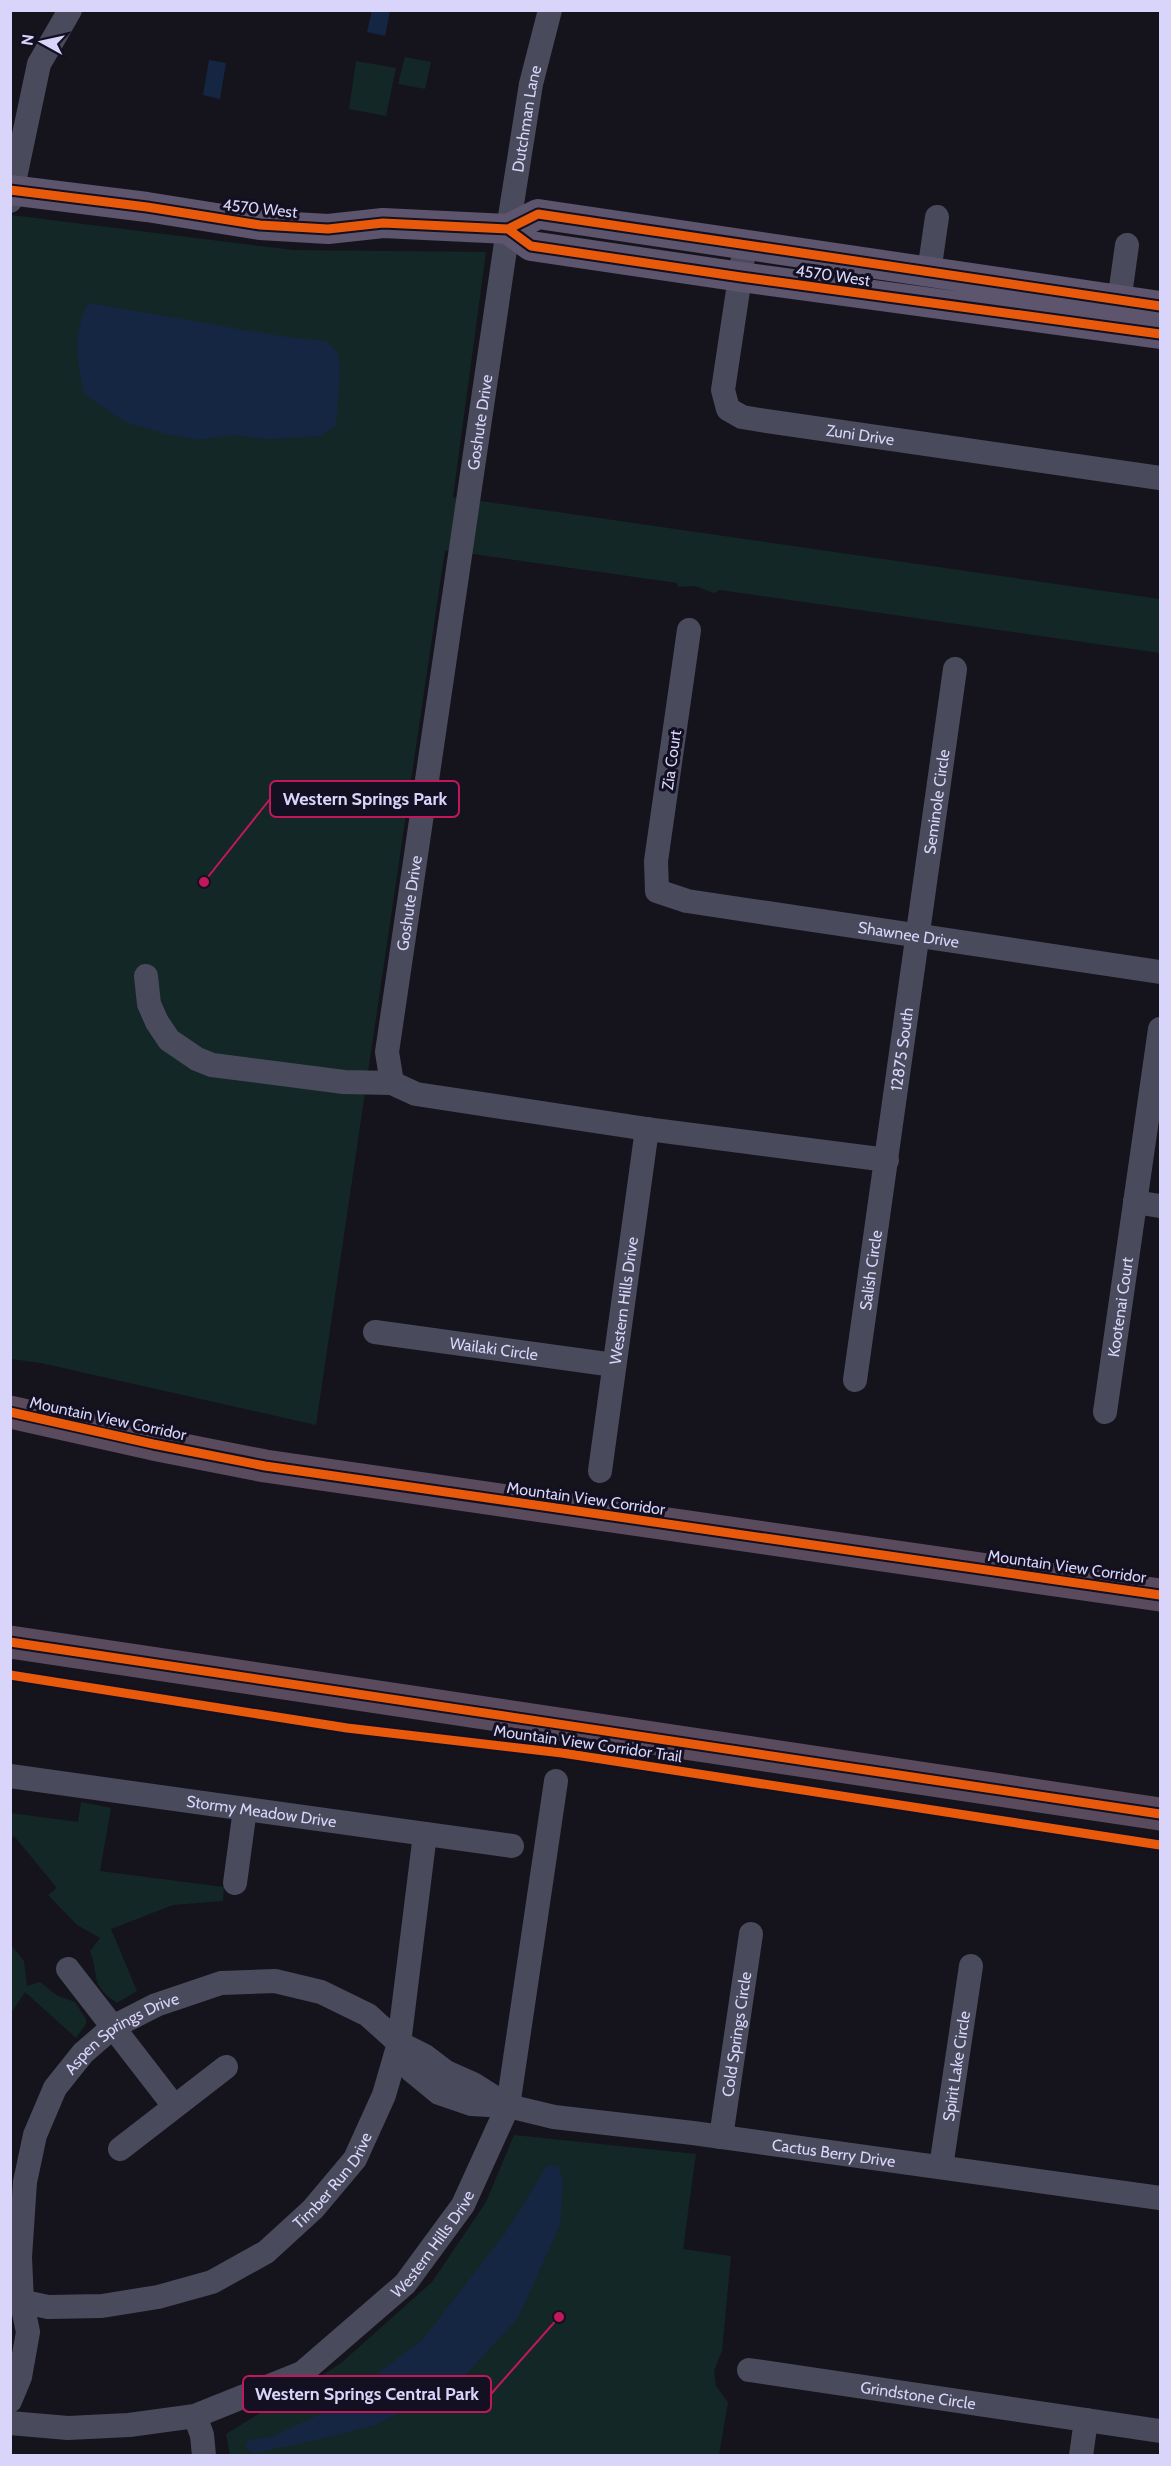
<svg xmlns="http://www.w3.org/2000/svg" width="1171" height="2466" font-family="Cabin,sans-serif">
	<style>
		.green { fill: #132727 }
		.water { fill: #152642 }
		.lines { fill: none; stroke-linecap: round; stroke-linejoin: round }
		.minor { stroke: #4a4a5d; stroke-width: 24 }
		.major { stroke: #5d546d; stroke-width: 30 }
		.highway { stroke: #5a4a5e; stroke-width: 33 }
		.cycleway-casing { stroke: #121021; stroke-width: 13 }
		.cycleway { stroke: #e8590c; stroke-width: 9 }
		.labels { text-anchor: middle; stroke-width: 6; stroke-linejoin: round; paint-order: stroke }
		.street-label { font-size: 16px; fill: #d8d4fa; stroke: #121021 }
		.leader { fill: none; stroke: #c2185b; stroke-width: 2 }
		.callout-dot { fill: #c2185b; stroke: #121021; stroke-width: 2 }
		.callout { fill: #121021; stroke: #c2185b; stroke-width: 2 }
		.callout-label { font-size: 18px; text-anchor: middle; font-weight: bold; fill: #d8d4fa }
	</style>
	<rect width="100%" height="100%" fill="#15141d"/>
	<path class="green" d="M 405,57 L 431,62 L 425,89 L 398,84 Z
		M 356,61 L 396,68 L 386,116 L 349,109 Z
		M 11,215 L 293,250 L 486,252 L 453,497 L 1160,599 L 1160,653 L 720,590 L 714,593 L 695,586 L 678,587 L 677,583 L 445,550 L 316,1425 L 41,1363 L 11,1359 Z
		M 81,1802 L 111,1808 L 100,1871 L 224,1887 L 223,1901 L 173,1905 L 111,1929 L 137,1991 L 117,2003 C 89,1984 100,1978 90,1951 L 100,1938 L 77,1925 L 48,1895 L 57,1888 L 14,1836 L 11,1839 L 11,1813 L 78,1822 Z
		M 11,1945 L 24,1961 L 27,1986 L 40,1982 L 58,1996 L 75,2002 L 86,2019 L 86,2024 L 76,2038 L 25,1992 L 11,2013 Z
		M 514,2135 L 696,2154 L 683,2249 L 731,2256 L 722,2351 L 714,2371 L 716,2386 L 728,2402 L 719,2455 L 230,2456 L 226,2434 L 340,2364 L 432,2282 L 486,2202 Z"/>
	<path class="water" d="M 372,10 L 390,11 L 385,36 L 367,32 Z
		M 209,60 L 226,63 L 220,99 L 203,95 Z
		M 88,303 L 287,337 L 326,341 L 338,353 L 340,373 L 336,425 L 321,436 L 269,439 L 233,435 L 199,440 L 167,434 L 125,422 L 84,394 C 77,358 72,337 88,303 Z
		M 547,2166 L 558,2166 L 563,2180 L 560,2225 L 518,2318 L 458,2383 L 375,2425 L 317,2440 L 254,2453 L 245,2447 L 248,2440 L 271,2437 L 333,2408 L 423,2339 L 506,2232 Z"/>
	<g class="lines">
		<g class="minor">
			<path d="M 10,201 L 39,64 L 70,10"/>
			<path id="s1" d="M 745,244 L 723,390 L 728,409 L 742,417 L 760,420 L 1160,478"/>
			<path d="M 929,272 L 937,217"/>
			<path d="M 1117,316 L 1127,245"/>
			<path id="s2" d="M 689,630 L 656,861 L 657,891 L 687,901 L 1160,972"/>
			<path d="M 146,976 L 149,1004 L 157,1022 L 169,1040 L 197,1059 L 212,1065 L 344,1082 L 392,1083 L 416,1094 L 647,1129 L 887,1160"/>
			<path id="s3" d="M 392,1083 L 387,1052 L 508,229 L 531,84 L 550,10"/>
			<path d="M 1135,1202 L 1160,1206"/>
			<path id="s4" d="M 375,1332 L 614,1365"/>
			<path id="s5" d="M 855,1380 L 955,669"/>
			<path id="s6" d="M 1105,1412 L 1160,1029"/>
			<path id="s7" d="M 600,1471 L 647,1129"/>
			<path id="s8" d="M 10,1776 L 512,1846"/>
			<path d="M 235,1883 L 245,1809"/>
			<path d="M 68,1969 L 174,2106"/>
			<path id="s9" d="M 399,2043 L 411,2070 L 439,2093 L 471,2104 L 508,2106 L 554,2117 L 693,2133 L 1160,2198"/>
			<path id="s10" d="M 721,2137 L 751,1934"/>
			<path d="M 120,2149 L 226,2067"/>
			<path id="s11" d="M 941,2167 L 971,1966"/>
			<path id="s12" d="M 10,2299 L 48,2307 L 102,2306 L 158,2297 L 212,2282 L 266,2252 L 313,2209 L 355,2159 L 384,2095 L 399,2043 L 425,1834"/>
			<path id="s13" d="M 749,2370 L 1160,2431"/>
			<path id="s14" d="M 10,2401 L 20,2377 L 28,2332 L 22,2303 L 20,2257 L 25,2182 L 35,2135 L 55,2088 L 83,2053 L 113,2027 L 156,2005 L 221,1983 L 275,1981 L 321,1992 L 368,2015 L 399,2043 L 425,2056 L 446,2072 L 473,2084 L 508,2106"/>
			<path d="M 195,2416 L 202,2435 L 204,2456"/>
			<path id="s15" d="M 10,2423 L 68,2428 L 129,2425 L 195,2416 L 302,2373 L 405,2284 L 463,2205 L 508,2106 L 556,1781"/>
			<path d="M 1081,2456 L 1086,2420"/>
		</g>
		<path class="major" d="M 10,190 L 147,207 L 260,225 L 328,229 L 383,223 L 508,229 L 538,214 L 1160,306
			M 508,229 L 531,246 L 741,277 L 1160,334"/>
		<path class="highway" d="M 10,1412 L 153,1444 L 265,1466 L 1160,1595
			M 10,1642 L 1160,1814"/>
		<defs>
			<path id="cycleway" d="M 10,190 L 147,207 L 260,225 L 328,229 L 383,223 L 508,229 L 538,214 L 1160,306
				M 508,229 L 531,246 L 741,277 L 1160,334
				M 10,1412 L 153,1444 L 265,1466 L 1160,1595
				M 10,1642 L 1160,1814
				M 10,1675 L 347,1728 L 562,1753 L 1160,1845"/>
		</defs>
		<use href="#cycleway" class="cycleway-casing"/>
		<use href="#cycleway" class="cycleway"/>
	</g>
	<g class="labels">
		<g class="street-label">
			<text dy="6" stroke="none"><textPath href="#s3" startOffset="975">Dutchman Lane</textPath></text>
			<text transform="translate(260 208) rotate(6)" y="6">4570 West</text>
			<text transform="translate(833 275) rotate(8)" y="6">4570 West</text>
			<text dy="6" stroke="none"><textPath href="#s3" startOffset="668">Goshute Drive</textPath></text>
			<text dy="6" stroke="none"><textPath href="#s1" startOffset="303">Zuni Drive</textPath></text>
			<text transform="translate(671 760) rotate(-82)" y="6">Zia Court</text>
			<text dy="6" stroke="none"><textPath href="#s5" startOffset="584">Seminole Circle</textPath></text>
			<text dy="6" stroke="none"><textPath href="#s3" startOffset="182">Goshute Drive</textPath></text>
			<text dy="6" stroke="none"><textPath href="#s2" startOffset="519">Shawnee Drive</textPath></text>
			<text dy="6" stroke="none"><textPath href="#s5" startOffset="334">12875 South</textPath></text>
			<text dy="6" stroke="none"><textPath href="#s5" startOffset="111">Salish Circle</textPath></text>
			<text dy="6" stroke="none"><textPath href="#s7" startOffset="172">Western Hills Drive</textPath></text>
			<text dy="6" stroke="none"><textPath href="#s6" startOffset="106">Kootenai Court</textPath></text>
			<text dy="6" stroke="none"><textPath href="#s4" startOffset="120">Wailaki Circle</textPath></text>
			<text transform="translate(108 1418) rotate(12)" y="6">Mountain View Corridor</text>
			<text transform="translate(586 1498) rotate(8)" y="6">Mountain View Corridor</text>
			<text transform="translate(1067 1566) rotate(8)" y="6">Mountain View Corridor</text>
			<text transform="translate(588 1743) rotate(8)" y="6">Mountain View Corridor Trail</text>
			<text dy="6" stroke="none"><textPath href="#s8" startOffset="254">Stormy Meadow Drive</textPath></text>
			<text dy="6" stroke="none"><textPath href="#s10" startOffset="104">Cold Springs Circle</textPath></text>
			<text dy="6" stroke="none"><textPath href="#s14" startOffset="410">Aspen Springs Drive</textPath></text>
			<text dy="6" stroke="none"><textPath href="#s11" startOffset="102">Spirit Lake Circle</textPath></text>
			<text dy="6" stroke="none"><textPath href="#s9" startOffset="466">Cactus Berry Drive</textPath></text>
			<text dy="6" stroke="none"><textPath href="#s12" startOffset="366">Timber Run Drive</textPath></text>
			<text dy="6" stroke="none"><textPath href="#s15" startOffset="486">Western Hills Drive</textPath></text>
			<text dy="6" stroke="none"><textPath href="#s13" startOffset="171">Grindstone Circle</textPath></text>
		</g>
	</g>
	<path class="leader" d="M204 882L270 799M559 2317L491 2394"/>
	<g class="callout-dot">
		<circle cx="204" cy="882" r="6"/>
		<circle cx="559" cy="2317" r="6"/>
	</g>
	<g class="callout">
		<rect x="270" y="781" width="189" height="36" rx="6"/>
		<rect x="243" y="2376" width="248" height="36" rx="6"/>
	</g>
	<g class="callout-label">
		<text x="365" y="805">Western Springs Park</text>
		<text x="367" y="2400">Western Springs Central Park</text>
	</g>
	<rect width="1171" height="2466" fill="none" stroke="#d8d4fa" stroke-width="24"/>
	<g transform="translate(42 42) rotate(278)" stroke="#121021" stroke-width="4.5" paint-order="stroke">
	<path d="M0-4.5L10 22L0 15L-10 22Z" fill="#d8d4fa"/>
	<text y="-9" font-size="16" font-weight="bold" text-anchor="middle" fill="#d8d4fa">N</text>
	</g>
</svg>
